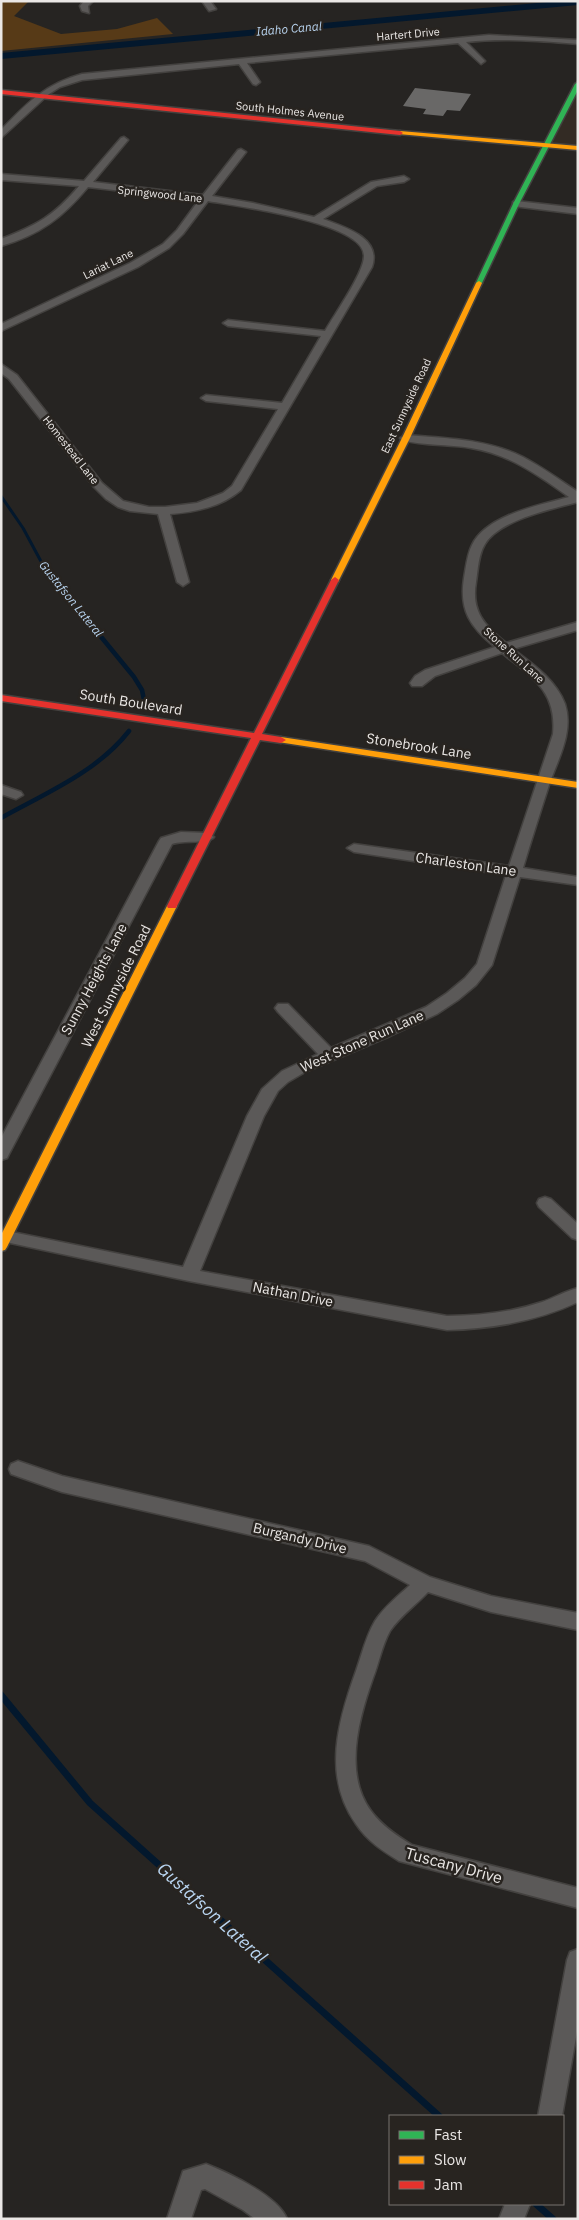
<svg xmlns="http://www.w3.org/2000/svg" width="579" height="2220" font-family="'IBM Plex Sans',sans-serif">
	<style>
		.built { fill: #332b24 }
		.green { fill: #573a17 }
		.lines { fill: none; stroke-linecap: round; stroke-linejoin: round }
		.stream-far2 { stroke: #03182d; stroke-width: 3 }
		.stream-far1 { stroke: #03182d; stroke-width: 4.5 }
		.stream { stroke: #03182d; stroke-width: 7 }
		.canal { fill: #03182d; fill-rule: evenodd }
		.building { fill: #696867 }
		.street-casing { stroke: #43413f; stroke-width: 3 }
		.fast-casing { stroke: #43413f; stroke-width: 3 }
		.slow-casing { stroke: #43413f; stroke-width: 3 }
		.jam-casing { stroke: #43413f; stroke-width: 3 }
		.street { fill: #5b5958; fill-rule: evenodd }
		.fast { fill: #30b455; fill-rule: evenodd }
		.slow { fill: #ff9f0a; fill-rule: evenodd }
		.jam { fill: #e5322d; fill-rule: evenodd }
		.labels { text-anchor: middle; stroke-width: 5; stroke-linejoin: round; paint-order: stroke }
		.far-street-label { font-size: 11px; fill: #eae7e5; stroke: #282420 }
		.far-water-label { font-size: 12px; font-style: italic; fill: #b9d5f1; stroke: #282420 }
		.street-label { font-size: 14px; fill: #eae7e5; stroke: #282420 }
		.near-street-label { font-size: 16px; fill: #eae7e5; stroke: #282420 }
		.near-water-label { font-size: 18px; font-style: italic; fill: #b9d5f1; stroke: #282420 }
	</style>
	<rect width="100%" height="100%" fill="#262422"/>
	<path class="built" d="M 578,84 L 578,148 L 546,145 Z"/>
	<path class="green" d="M 1,1 L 29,1 L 14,16 L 61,34 L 117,29 L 157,18 L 173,34 L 1,51 Z"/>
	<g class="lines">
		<path class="stream-far2" d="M 1,496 L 23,528 L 44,567 L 76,606"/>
		<path class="stream-far1" d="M 75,605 L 134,677 L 142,690 L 144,700
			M 1,818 C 46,793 97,772 129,731"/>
		<path class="stream" d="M 1,1695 L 90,1803 L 439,2116
			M 536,2204 L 553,2219"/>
		<path class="canal" d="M 558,1 L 578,1 L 578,5 L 1,59 L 1,53 Z"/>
	</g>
	<path class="building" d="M 415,88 L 471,94 L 460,111 L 447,110 L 443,116 L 423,114 L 426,109 L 403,106 Z"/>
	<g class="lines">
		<defs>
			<path id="street" d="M 84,1 L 93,1 L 88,6 L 89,13 L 82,11 L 80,6 Z
				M 202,1 L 210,1 L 216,9 L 209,11 Z
				M 489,35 L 578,40 L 578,44 C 540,41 504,38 466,42 L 485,61 L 481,64 L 458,43 L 247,63 L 260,82 L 256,85 L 253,84 L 239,64 L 82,80 L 60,87 L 49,94 L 1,138 L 1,130 C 27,103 45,84 82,74 Z
				M 124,137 L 128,140 L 93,182 L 203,195 L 238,150 L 241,149 L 246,152 L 212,196 L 253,203 L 314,217 L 371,182 L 404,176 L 409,179 L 404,182 L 377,186 L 323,219 C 345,227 382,238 372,267 L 241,490 C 221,507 195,512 170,514 L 189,582 L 183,586 L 177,582 L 158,514 L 130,511 L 118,507 L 106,499 L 94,487 L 9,379 L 1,373 L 1,364 L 17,375 L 102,483 L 123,501 L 149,507 L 165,507 L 197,503 L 223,493 L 232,486 L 278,409 L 206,401 L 201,398 L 206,395 L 282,403 L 321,336 L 228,326 L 223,323 L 228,320 L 325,331 C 334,315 364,273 364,256 C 365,222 235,206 208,201 L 183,234 L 169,248 L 138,267 L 1,331 L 1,324 L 130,263 L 163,244 L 177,230 L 199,200 L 88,187 C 63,217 40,235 1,246 L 1,239 C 37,225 54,216 79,186 L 1,180 L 1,174 L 84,181 L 121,138 Z
				M 516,201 L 578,208 L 578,214 L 513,206 L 513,202 Z
				M 406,435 C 445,438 487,439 523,457 C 542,467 560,480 578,492 L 578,502 C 552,509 499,520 485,544 C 478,555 478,570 476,582 C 471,611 484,625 506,643 L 578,622 L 578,630 L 513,649 C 533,664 556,680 565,704 C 574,732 558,759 549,785 C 540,813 531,841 523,868 L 578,877 L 578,885 L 520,877 L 492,965 L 476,985 L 458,1000 L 437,1014 L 390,1036 L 305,1072 L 288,1082 L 278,1091 L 264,1116 L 200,1271 L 447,1316 C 479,1316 512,1312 542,1302 C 554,1298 565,1291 578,1288 L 578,1302 C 538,1321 491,1329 447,1330 L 189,1281 L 1,1241 L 1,1233 L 7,1231 L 183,1267 L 247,1116 L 262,1089 L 282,1071 L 318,1054 L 278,1012 L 275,1008 L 278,1004 L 288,1004 L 331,1048 L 426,1007 L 447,993 L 465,978 L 477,964 L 506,875 L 354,852 L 347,848 L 354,844 L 509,866 L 553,734 C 557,691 532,677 502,653 L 435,676 L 422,686 L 412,686 L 410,683 L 415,676 L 425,670 L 495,647 C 470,627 459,610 464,578 C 466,567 467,555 472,545 C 486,515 540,505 569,497 C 538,475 509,454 471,448 C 448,444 424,446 402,440 L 400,438 Z
				M 1,785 L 21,792 L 23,795 L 16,799 L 1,794 Z
				M 181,832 L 207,833 L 214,837 C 208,844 184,840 172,844 L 9,1154 L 7,1158 L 1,1160 L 1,1138 L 159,841 L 161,838 Z
				M 545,1197 L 551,1199 L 578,1224 L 578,1240 L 572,1238 L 539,1207 L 537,1203 L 539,1199 Z
				M 18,1461 L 62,1476 L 369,1546 L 430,1577 L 491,1596 L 578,1613 L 578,1630 L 491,1612 L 428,1592 C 416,1605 400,1616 390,1631 C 382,1645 379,1663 373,1678 C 359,1718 343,1773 371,1811 C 382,1826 397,1836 412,1845 L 578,1888 L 578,1908 L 399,1861 C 383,1851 367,1841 356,1824 C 322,1776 338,1721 356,1671 C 362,1654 366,1636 375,1621 C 384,1607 398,1596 410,1585 L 365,1561 L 62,1492 L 11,1474 L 9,1469 L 11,1464 Z
				M 578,1949 L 578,2026 L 562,2116 L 538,2116 L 567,1960 L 570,1952 Z
				M 206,2164 C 229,2173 278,2196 287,2219 L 255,2219 L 243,2210 L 205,2189 L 201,2190 L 191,2219 L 167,2219 L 183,2171 Z
				M 505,2204 L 530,2204 L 524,2219 L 499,2219 Z"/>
			<path id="fast" d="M 578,82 L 578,90 L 519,204 L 482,283 L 477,284 L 476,283 L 513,204 L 575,84 Z"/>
			<path id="slow" d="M 400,131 L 578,146 L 578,150 L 398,134 L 397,133 Z
				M 479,281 L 482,283 L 410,438 L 338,582 L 332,582 L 331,580 L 402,438 L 476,283 Z
				M 281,737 L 578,782 L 578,788 L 278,742 L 278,738 Z
				M 172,903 L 177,906 L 7,1247 L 5,1250 L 1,1251 L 1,1235 L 167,906 Z"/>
			<path id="jam" d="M 1,90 L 400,131 L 403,133 L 400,135 L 1,94 Z
				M 335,577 L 339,580 L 262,734 L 281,737 L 286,740 L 281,743 L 260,740 L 176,908 L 168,908 L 167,906 L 251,738 L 1,701 L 1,695 L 254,733 L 331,580 Z"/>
		</defs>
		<use href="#street" class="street-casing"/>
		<use href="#fast" class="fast-casing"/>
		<use href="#slow" class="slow-casing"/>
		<use href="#jam" class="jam-casing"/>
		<use href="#street" class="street"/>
		<use href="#fast" class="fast"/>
		<use href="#slow" class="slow"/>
		<use href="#jam" class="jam"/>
	</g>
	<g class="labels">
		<g class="far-street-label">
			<text transform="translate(408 34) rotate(-5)" y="4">Hartert Drive</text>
			<text transform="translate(290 111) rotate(6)" y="4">South Holmes Avenue</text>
			<text transform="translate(160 194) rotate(6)" y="4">Springwood Lane</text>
			<text transform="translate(108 264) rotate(-26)" y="4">Lariat Lane</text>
			<text transform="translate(406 406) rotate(-65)" y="4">East Sunnyside Road</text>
			<text transform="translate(71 450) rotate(52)" y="4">Homestead Lane</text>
			<text transform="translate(514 655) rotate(42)" y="4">Stone Run Lane</text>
		</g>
		<g class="far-water-label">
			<text transform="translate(289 29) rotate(-5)" y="4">Idaho Canal</text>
			<text transform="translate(71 599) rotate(51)" y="4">Gustafson Lateral</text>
		</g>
		<g class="street-label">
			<text transform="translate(131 702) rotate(9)" y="5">South Boulevard</text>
			<text transform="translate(419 746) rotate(9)" y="5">Stonebrook Lane</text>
			<text transform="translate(466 864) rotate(8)" y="5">Charleston Lane</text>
			<text transform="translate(94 979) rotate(-62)" y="5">Sunny Heights Lane</text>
			<text transform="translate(116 986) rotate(-63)" y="5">West Sunnyside Road</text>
			<text transform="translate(362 1041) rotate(-24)" y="5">West Stone Run Lane</text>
			<text transform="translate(293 1294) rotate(11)" y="5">Nathan Drive</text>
			<text transform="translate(300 1538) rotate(13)" y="5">Burgandy Drive</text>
		</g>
		<g class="near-street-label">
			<text transform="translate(454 1865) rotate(15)" y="6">Tuscany Drive</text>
		</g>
		<g class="near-water-label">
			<text transform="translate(212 1913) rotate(42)" y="6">Gustafson Lateral</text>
		</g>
	</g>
	<rect width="579" height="2220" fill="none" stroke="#eae7e5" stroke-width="5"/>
	<rect x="389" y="2115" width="175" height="90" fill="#282420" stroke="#76726f"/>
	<rect x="399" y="2131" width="25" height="8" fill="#30b455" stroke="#76726f"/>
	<text x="434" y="2140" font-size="15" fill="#eae7e5">Fast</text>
	<rect x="399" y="2156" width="25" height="8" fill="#ff9f0a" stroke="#76726f"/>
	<text x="434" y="2165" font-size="15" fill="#eae7e5">Slow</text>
	<rect x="399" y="2181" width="25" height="8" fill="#e5322d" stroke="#76726f"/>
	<text x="434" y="2190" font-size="15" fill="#eae7e5">Jam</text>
</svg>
